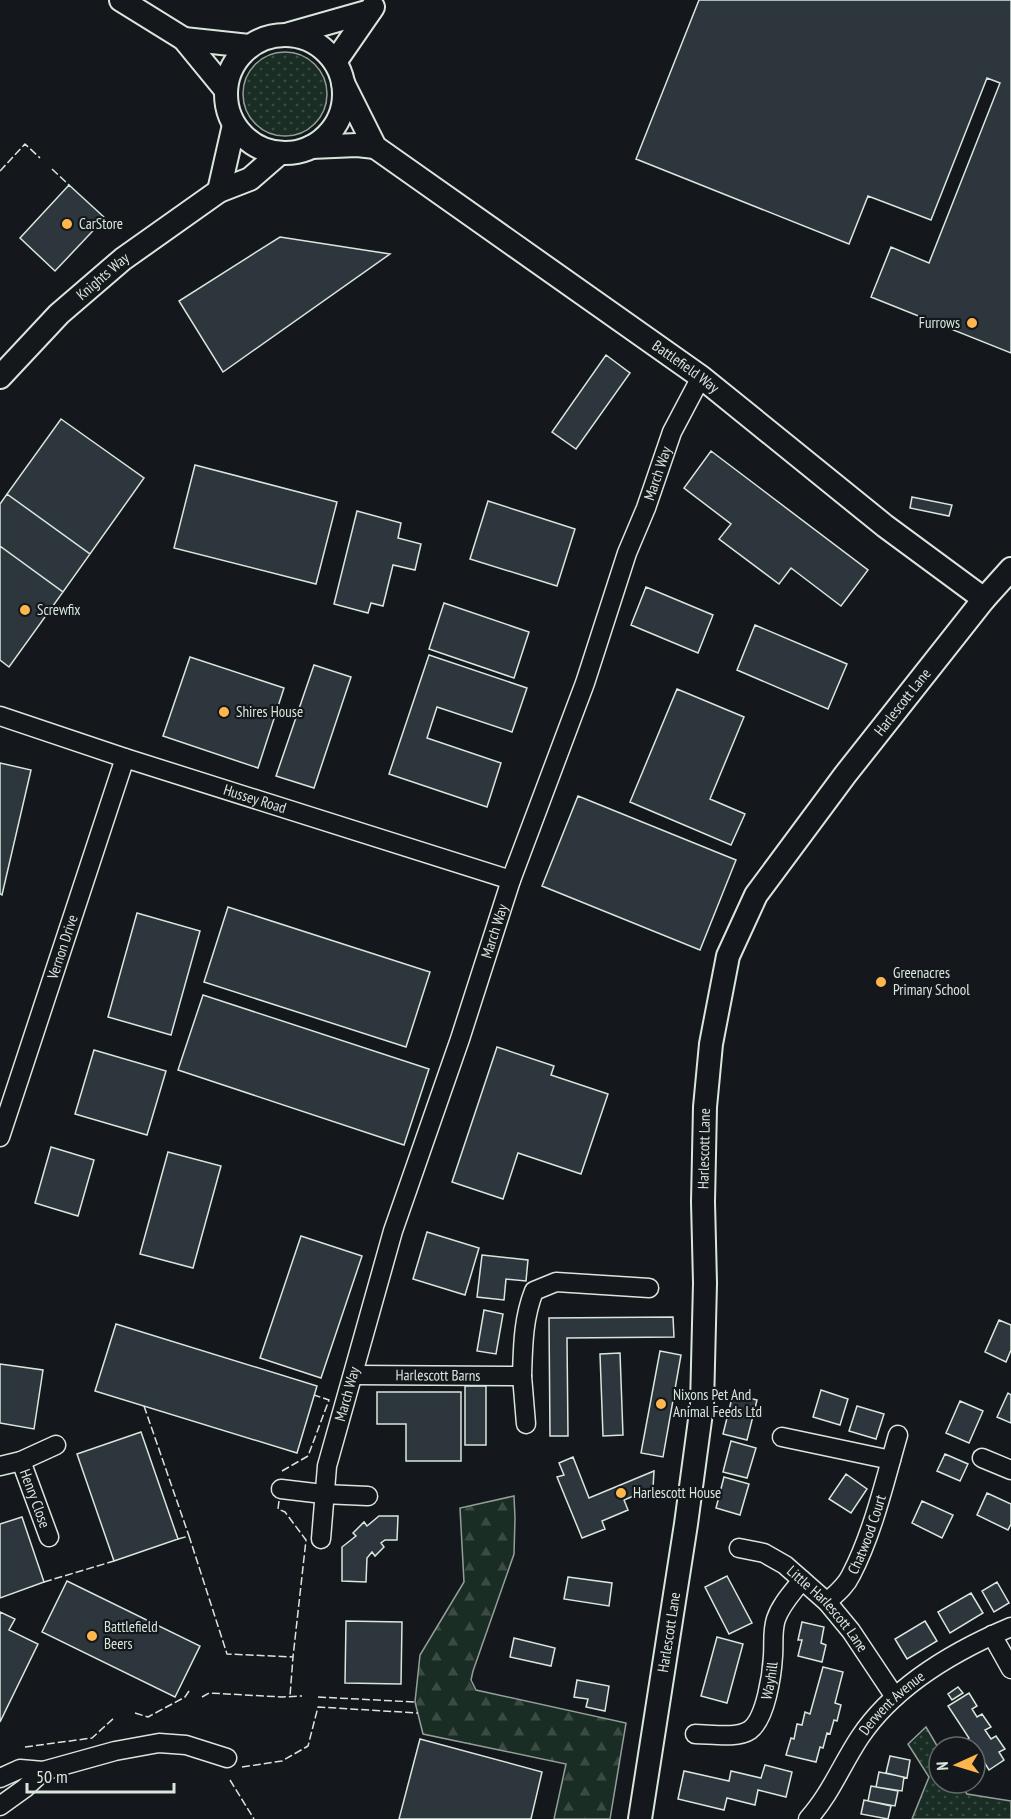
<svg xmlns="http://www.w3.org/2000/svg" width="1011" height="1819" font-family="'PT Sans Narrow',sans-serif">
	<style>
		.grass { fill: url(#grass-dots); stroke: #939e99; stroke-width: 1.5 }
		.forest { fill: url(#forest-firs); stroke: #939e99; stroke-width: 1.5 }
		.building { fill: #2c363c; stroke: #d8e6dc; stroke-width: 1.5 }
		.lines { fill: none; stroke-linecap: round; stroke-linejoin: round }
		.minor-casing { stroke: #d8e6dc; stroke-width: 21 }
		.tertiary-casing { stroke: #d8e6dc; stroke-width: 26 }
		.minor { stroke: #14181c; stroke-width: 18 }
		.tertiary { stroke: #14181c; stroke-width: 22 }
		.fence { stroke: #d8e6dc; stroke-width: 1.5; stroke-dasharray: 8 3; stroke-linecap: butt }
		.poi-dot { fill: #ffb74d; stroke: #14181c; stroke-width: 2 }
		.labels { text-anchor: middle; stroke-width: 4.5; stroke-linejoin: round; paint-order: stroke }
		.poi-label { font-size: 15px; fill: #d8e6dc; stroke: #14181c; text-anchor: start }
		.street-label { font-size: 15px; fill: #d8e6dc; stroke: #14181c }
	</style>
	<defs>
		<pattern id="grass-dots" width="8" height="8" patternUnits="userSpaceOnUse" patternTransform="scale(1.5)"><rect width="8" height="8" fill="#1a2d24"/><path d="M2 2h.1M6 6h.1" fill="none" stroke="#3b4b43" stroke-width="1.8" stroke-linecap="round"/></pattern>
		<pattern id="forest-firs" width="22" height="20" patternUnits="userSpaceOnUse" patternTransform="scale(1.5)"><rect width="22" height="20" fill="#1a2d24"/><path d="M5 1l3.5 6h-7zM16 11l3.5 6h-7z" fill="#3b4b43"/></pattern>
	</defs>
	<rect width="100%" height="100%" fill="#14181c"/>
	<path class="grass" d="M243 94a42 42 0 1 1 84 0a42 42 0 1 1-84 0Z
		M 926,1727 L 939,1749 L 939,1783 L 960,1783 L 967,1794 L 1011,1801 L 1011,1819 L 912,1819 L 929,1777 L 908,1744 Z"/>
	<path class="forest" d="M 514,1496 L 515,1518 L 514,1554 L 473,1671 L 471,1680 L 476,1690 L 626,1723 L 610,1819 L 554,1819 L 566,1764 L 423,1734 L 415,1702 L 420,1655 L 464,1582 L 460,1508 Z"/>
	<path class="building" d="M 699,0 L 1011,0 L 1011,353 L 871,297 L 891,247 L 929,263 L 1000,83 L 987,78 L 931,220 L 868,196 L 849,244 L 636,159 Z
		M 69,185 L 105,218 L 55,271 L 20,238 Z
		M 280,237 L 390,254 L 223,372 L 179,301 Z
		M 606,355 L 630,373 L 576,449 L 552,432 Z
		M 61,419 L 144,478 L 90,554 L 7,494 Z
		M 711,451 L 868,570 L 841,606 L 791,568 L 779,584 L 719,539 L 731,524 L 684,488 Z
		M 195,465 L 337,502 L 316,584 L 174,548 Z
		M 7,494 L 90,554 L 63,592 L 0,546 L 0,504 Z
		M 912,497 L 952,505 L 949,516 L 910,508 Z
		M 488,501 L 575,529 L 557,586 L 470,559 Z
		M 357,511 L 401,523 L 398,538 L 421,544 L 415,570 L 393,565 L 383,606 L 371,603 L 368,613 L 334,604 Z
		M 0,546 L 63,592 L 9,667 L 0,660 Z
		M 646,587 L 713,615 L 698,653 L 631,625 Z
		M 444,603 L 529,632 L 514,678 L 429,649 Z
		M 755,625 L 847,664 L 828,709 L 737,670 Z
		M 429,655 L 527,688 L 512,732 L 437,707 L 427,738 L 501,763 L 487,807 L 389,774 Z
		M 190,657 L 284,688 L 258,768 L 163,736 Z
		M 314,665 L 351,677 L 314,788 L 276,776 Z
		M 677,689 L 744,717 L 710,799 L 745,814 L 731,845 L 630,802 Z
		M 0,763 L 31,770 L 2,895 L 0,894 Z
		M 578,796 L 736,860 L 700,950 L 542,886 Z
		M 228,907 L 430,972 L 406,1047 L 204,982 Z
		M 137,913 L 200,931 L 171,1035 L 108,1017 Z
		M 203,995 L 429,1069 L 404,1145 L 178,1070 Z
		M 497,1047 L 554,1066 L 551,1075 L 608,1094 L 581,1174 L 518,1153 L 503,1199 L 452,1182 Z
		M 94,1050 L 166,1071 L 147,1135 L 75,1114 Z
		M 51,1147 L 94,1160 L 78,1216 L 35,1203 Z
		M 168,1152 L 221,1166 L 193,1268 L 140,1254 Z
		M 427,1232 L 479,1248 L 465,1295 L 413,1279 Z
		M 301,1236 L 362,1256 L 321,1378 L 260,1358 Z
		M 482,1255 L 528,1260 L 526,1281 L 506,1279 L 504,1300 L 477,1297 Z
		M 484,1310 L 503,1314 L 496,1354 L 477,1351 Z
		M 673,1317 L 674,1337 L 567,1338 L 568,1436 L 550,1436 L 549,1318 Z
		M 999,1320 L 1011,1325 L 1011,1350 L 1006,1362 L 985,1352 Z
		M 116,1324 L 317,1386 L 297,1453 L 95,1391 Z
		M 660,1351 L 681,1355 L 663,1457 L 641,1453 Z
		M 620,1353 L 623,1435 L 603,1436 L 600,1354 Z
		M 0,1364 L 43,1370 L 34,1429 L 0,1423 Z
		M 465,1386 L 486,1386 L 486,1445 L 465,1445 Z
		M 821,1390 L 848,1399 L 840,1425 L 813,1417 Z
		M 377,1392 L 461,1392 L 461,1461 L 406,1461 L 406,1424 L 377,1424 Z
		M 1008,1393 L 1011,1395 L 1011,1423 L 997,1417 Z
		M 733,1394 L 757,1400 L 747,1440 L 723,1434 Z
		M 960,1401 L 983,1411 L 969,1443 L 946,1433 Z
		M 857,1406 L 884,1414 L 876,1439 L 849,1431 Z
		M 141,1432 L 178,1539 L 114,1561 L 77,1454 Z
		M 731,1441 L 756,1448 L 747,1478 L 723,1472 Z
		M 945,1454 L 968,1464 L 960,1481 L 937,1471 Z
		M 573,1457 L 589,1498 L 654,1471 L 653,1488 L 624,1500 L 628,1510 L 602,1521 L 605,1529 L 582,1538 L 557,1477 L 564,1475 L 559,1463 Z
		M 846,1474 L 867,1489 L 851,1513 L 829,1499 Z
		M 724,1477 L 749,1484 L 740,1515 L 716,1508 Z
		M 987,1493 L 1011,1504 L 1011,1524 L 1008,1530 L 977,1515 Z
		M 922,1501 L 953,1515 L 942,1538 L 912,1523 Z
		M 379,1516 L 398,1516 L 397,1540 L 385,1540 L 381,1543 L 384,1547 L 375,1556 L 372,1552 L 367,1558 L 366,1582 L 342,1581 L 342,1547 L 356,1536 L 353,1533 L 364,1522 L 367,1526 Z
		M 22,1517 L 44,1582 L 0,1598 L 0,1524 Z
		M 727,1576 L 752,1623 L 729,1634 L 705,1587 Z
		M 568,1577 L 612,1583 L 609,1606 L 564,1599 Z
		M 67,1581 L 200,1646 L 175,1697 L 42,1632 Z
		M 997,1582 L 1009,1603 L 994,1612 L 982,1591 Z
		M 971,1593 L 983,1613 L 950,1633 L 938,1612 Z
		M 0,1612 L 15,1619 L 9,1630 L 38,1644 L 0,1722 Z
		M 346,1621 L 402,1622 L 401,1684 L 345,1683 Z
		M 925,1621 L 937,1641 L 907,1659 L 895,1639 Z
		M 802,1622 L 824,1627 L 821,1643 L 826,1645 L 822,1662 L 798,1656 L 802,1640 L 798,1640 Z
		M 717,1637 L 743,1644 L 727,1703 L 701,1696 Z
		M 514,1638 L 555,1648 L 551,1666 L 510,1657 Z
		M 823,1667 L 843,1672 L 835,1703 L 841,1705 L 837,1721 L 834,1720 L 830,1734 L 827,1733 L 823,1748 L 820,1747 L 816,1762 L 786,1755 L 791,1738 L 794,1739 L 797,1724 L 802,1725 L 805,1712 L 810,1714 Z
		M 577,1680 L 609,1686 L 605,1711 L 586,1707 L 588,1699 L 574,1697 Z
		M 958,1687 L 963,1693 L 952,1700 L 948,1694 Z
		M 969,1693 L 977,1706 L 972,1709 L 977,1717 L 982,1714 L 991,1727 L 985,1730 L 991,1739 L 996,1736 L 1005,1749 L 999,1752 L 1004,1760 L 989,1770 L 975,1747 L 965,1747 L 965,1741 L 969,1738 L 948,1706 Z
		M 420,1739 L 542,1772 L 531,1819 L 399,1819 Z
		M 890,1756 L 910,1760 L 907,1778 L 886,1773 Z
		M 765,1765 L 792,1772 L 786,1797 L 758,1790 L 755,1805 L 727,1798 L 724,1810 L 678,1799 L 684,1771 L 729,1781 L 731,1771 L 761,1778 Z
		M 879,1772 L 904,1777 L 902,1791 L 876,1787 Z
		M 871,1786 L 898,1791 L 895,1806 L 868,1801 Z
		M 864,1800 L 891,1806 L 888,1819 L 861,1814 Z"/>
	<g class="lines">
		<defs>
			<g id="minor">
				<path id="s1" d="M 0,716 L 125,758 L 511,880"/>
				<path id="s2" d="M 0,1137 L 125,758"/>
				<path id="s3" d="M 354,1375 L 522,1376 C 523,1346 523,1319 534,1291 L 556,1282 L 649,1288"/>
				<path d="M 522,1376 L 526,1424"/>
				<path d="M 782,1437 L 891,1460"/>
				<path d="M 982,1458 L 1011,1470"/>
				<path id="s4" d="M 21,1461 L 49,1537"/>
				<path d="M 0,1466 L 21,1461 L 56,1445"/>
				<path d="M 281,1489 L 323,1494 L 368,1496"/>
				<path id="s5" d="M 321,1539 L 327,1466 L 393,1231 L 460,1039 L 511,880 L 585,683 L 627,553 L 646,508 L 672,432 L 701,377"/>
				<path id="s6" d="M 739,1548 L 764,1553 L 785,1565 L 827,1602 L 851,1631 L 895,1697"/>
				<path id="s7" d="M 827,1602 C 836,1594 846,1586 851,1575 C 873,1533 885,1480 898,1435"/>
				<path d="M 992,1635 L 1011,1669"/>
				<path id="s8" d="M 695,1734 C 711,1734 737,1739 750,1730 C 766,1718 772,1674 773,1656 C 774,1643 772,1631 776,1619 C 781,1604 793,1592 802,1580"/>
				<path d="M 0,1778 L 20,1769 L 43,1771 L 115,1751 L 159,1743 L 186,1745 L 227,1758"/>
				<path d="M 0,1806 L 25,1788 L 43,1771"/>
				<path id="s9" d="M 808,1819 C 830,1795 842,1764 860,1737 C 895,1685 954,1651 1011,1627"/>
			</g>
			<g id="tertiary">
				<path d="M 121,0 L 184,39 L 225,89"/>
				<path d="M 289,34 L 370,11"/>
				<circle cx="285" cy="94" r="59"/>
				<path d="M 184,39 L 249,46"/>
				<path d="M 335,62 L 373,7"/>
				<path id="s10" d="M 343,83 L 375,147 L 701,377 L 885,526 L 984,599"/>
				<path d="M 311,147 L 357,145 L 375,147"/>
				<path d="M 219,191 L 234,125"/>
				<path id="s11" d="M 0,377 L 59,314 L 123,259 L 219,191 L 250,179 L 280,153"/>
				<path id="s12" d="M 640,1819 L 686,1524 L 702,1405 L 705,1283 L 703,1202 L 705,1107 L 711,1044 L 728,956 L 756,895 L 845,775 L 984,599 L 1011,569"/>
			</g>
		</defs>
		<use href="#minor" class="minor-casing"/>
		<use href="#tertiary" class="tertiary-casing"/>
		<use href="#minor" class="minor"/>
		<use href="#tertiary" class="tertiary"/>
		<path class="fence" d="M 52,169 L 69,185
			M 0,171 L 25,144 L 40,158
			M 144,1406 L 189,1536
			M 282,1471 L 308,1456 L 329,1400 L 314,1395
			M 279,1501 L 278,1509 L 285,1512 L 306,1540 L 293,1657
			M 178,1539 L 189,1536 L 227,1654 L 293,1657 L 290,1696
			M 44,1582 L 114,1561
			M 202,1697 L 209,1693 L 282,1697 L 302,1696
			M 318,1697 L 415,1702
			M 135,1713 L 148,1717 L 185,1697 L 189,1691
			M 25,1747 L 92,1738 L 115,1717
			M 242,1767 L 282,1761 L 308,1746 L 318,1707 L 418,1713
			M 230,1780 L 254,1819"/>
	</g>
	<g class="poi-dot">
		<circle cx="67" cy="224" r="6"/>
		<circle cx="972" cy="323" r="6"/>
		<circle cx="25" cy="610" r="6"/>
		<circle cx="224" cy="712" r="6"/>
		<circle cx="881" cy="982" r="6"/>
		<circle cx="661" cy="1404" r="6"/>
		<circle cx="621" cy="1493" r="6"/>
		<circle cx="92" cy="1636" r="6"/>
	</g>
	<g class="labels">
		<g class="poi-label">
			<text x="79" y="229">CarStore</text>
			<text x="960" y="328" text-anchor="end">Furrows</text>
			<text x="37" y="615">Screwfix</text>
			<text x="236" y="717">Shires House</text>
			<text x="893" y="978">Greenacres<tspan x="893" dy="17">Primary School</tspan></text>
			<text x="673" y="1400">Nixons Pet And<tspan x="673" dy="17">Animal Feeds Ltd</tspan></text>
			<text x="633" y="1498">Harlescott House</text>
			<text x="104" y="1632">Battlefield<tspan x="104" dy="17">Beers</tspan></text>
		</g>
		<g class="street-label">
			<text dy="5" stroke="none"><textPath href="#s11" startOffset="144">Knights Way</textPath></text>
			<text dy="5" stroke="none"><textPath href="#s10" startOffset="452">Battlefield Way</textPath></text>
			<text dy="5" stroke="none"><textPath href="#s5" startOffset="1120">March Way</textPath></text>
			<text dy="5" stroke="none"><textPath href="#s12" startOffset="1179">Harlescott Lane</textPath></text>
			<text dy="5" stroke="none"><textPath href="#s1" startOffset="268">Hussey Road</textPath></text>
			<text dy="5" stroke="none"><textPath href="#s5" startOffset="634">March Way</textPath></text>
			<text dy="5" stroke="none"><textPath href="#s2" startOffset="200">Vernon Drive</textPath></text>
			<text dy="5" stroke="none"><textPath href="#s12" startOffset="675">Harlescott Lane</textPath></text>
			<text dy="5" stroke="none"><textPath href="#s3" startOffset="84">Harlescott Barns</textPath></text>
			<text dy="5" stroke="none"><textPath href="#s5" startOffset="148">March Way</textPath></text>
			<text dy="5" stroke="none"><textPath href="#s4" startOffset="40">Henry Close</textPath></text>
			<text dy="5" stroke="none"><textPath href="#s7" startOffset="80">Chatwood Court</textPath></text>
			<text dy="5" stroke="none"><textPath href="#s6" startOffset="111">Little Harlescott Lane</textPath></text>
			<text dy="5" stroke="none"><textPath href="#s12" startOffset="189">Harlescott Lane</textPath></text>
			<text dy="5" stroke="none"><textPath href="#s8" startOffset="110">Wayhill</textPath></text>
			<text dy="5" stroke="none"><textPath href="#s9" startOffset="144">Derwent Avenue</textPath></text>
		</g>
	</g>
	<g transform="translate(957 1765) rotate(266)"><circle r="28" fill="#14181c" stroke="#626a69" stroke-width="1.5"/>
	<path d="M0-4.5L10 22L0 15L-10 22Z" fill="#ffb74d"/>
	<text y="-9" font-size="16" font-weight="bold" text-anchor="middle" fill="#d8e6dc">N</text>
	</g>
	<path d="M27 1783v9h147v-9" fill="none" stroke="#d8e6dc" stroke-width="3"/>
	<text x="36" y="1783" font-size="18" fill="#d8e6dc" stroke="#14181c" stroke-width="4.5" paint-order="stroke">50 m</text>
</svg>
